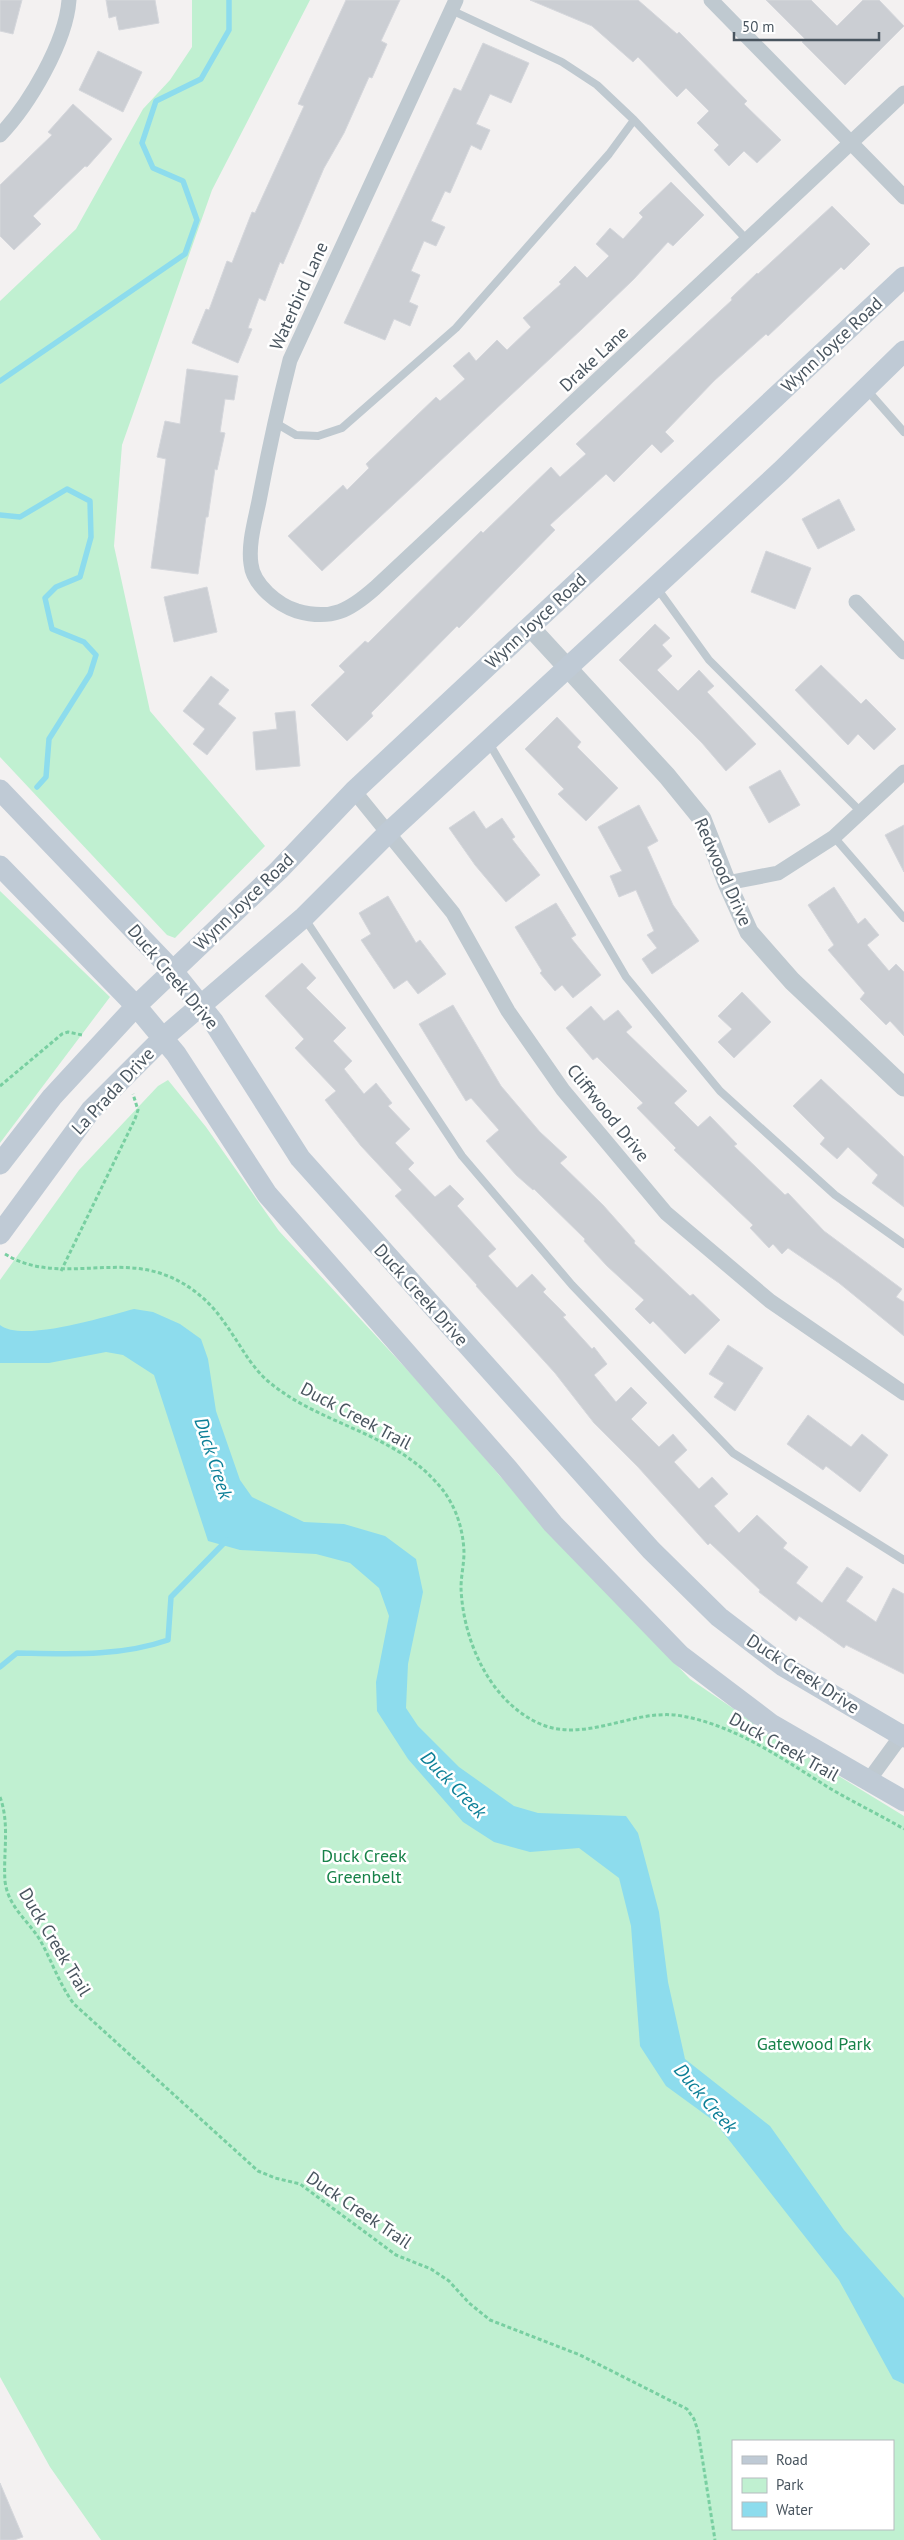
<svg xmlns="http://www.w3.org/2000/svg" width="904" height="2540" font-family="'PT Sans',sans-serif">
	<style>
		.green { fill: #c0f0d1; fill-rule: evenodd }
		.water { fill: #8ddced }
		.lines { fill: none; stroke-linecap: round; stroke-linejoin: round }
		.stream { stroke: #8ddced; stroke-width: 5.5 }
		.building { fill: #cbced3; stroke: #d5d7dc }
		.path { stroke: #78cfa1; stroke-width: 3; stroke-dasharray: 4 2.5; stroke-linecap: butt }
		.service { stroke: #bfc9d0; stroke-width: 8 }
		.minor { stroke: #bfc9d0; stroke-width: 15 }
		.tertiary { stroke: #bfc9d0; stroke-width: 19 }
		.secondary { stroke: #bfcad5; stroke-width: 21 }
		.labels { text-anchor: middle; stroke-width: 5; stroke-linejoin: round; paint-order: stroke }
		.street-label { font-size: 18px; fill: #49555f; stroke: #fff }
		.park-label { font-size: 18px; fill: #178249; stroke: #fff }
		.water-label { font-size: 19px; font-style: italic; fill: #0c7f97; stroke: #fff }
	</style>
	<rect width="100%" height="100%" fill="#f3f1f1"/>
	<path class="green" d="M 192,0 L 310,0 L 212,190 L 122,445 L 114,546 L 150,711 L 265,846 L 175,938 L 167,935 L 0,757 L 0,301 L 76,229 L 143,109 L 170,80 L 192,47 Z
		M 0,891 L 110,997 L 0,1143 Z
		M 168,1080 L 206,1127 L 279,1231 L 449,1415 L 499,1475 L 579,1563 L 690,1679 L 775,1737 L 904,1816 L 904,2540 L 101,2540 L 50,2467 L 0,2377 L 0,1280 L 79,1170 L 158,1086 ZM 733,2441 L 893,2441 L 893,2529 L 733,2529 Z"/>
	<path class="water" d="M 134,1309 L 153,1312 L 180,1324 L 201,1339 L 208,1359 L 216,1411 L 240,1480 L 252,1497 L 304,1522 L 344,1524 L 385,1536 L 416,1559 L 423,1592 L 408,1664 L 406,1708 L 418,1726 L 459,1767 L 514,1806 L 538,1813 L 626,1816 L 638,1833 L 659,1912 L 668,1982 L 685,2059 L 770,2126 L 844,2230 L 904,2298 L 904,2384 L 893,2379 L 839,2280 L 714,2121 L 666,2086 L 640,2046 L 631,1926 L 619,1878 L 579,1848 L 530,1852 L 494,1842 L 463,1822 L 408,1759 L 377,1711 L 376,1682 L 389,1616 L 379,1588 L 350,1563 L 316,1554 L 240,1550 L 208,1541 L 154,1375 L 123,1355 L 106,1352 L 49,1363 L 0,1363 L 0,1325 C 22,1343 107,1316 134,1309 Z"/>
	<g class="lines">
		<path class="stream" d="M 0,381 L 185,254 L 197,220 L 183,181 L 153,168 L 142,143 L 156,101 L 201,79 L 229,30 L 229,0
			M 0,515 L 20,517 L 67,489 L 90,501 L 91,537 L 80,577 L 56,587 L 45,598 L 52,629 L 84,642 L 96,655 L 90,674 L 49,739 L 46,777 L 37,787
			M 0,1667 L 17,1653 C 68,1654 119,1657 168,1640 L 171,1597 L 227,1540"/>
	</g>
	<path class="building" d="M 0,0 L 22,0 L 13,34 L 0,31 Z
		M 106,0 L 155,0 L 159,23 L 119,30 L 116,16 L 109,18 Z
		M 346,0 L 400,0 L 381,41 L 387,44 L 372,78 L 369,77 L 344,133 L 324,168 L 283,264 L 280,262 L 265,301 L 259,298 L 248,328 L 252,329 L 238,363 L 192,343 L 206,309 L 209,310 L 227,261 L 232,263 L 252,212 L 255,213 L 304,106 L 298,104 Z
		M 530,0 L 638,0 L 677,34 L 679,32 L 747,101 L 744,104 L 781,140 L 757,163 L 744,151 L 729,166 L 714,150 L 719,145 L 697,123 L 709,111 L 686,88 L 677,97 L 638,57 L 633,62 L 592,26 Z
		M 766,0 L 811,0 L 837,26 L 863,0 L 879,0 L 904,26 L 845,85 L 802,42 L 805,39 Z
		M 483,43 L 529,63 L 511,103 L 490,94 L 476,124 L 490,130 L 481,150 L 471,145 L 450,193 L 445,191 L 431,221 L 445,227 L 436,246 L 424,241 L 411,271 L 420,275 L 409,302 L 418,306 L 410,326 L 394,319 L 385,340 L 344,323 L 454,88 L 461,91 Z
		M 98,51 L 142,72 L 123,112 L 79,90 Z
		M 73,104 L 112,139 L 87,167 L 85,166 L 33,216 L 41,224 L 14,250 L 0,236 L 0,185 L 52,135 L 48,132 Z
		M 671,182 L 704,215 L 673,246 L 668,242 L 634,279 L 582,329 L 322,571 L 288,536 L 343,485 L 347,490 L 369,468 L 366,464 L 436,397 L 440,401 L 465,379 L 453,366 L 469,352 L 476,361 L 497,340 L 507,350 L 531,327 L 523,318 L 561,284 L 559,282 L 575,266 L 587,278 L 609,256 L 596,244 L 610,228 L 623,239 L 643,217 L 639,213 Z
		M 832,206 L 870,244 L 844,270 L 841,267 L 768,336 L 766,334 L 714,381 L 665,432 L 674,441 L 661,453 L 652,444 L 614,482 L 606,474 L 550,525 L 555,530 L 459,628 L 457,626 L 371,713 L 373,716 L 347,741 L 311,705 L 345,672 L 339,666 L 365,641 L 368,643 L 481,531 L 483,533 L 551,467 L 560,477 L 586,454 L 576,444 L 732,300 L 731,298 L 757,273 L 758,274 Z
		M 187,369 L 238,376 L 234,400 L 225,399 L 220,432 L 225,433 L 217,470 L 215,469 L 208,517 L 206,517 L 198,574 L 151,568 L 166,459 L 157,457 L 165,421 L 180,424 Z
		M 839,499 L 855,530 L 818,549 L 802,519 Z
		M 766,551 L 811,568 L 795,609 L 751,592 Z
		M 207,587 L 217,632 L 174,642 L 164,597 Z
		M 655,624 L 670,638 L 662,645 L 672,656 L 657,670 L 678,691 L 699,670 L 714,686 L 707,692 L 756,744 L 726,771 L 702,743 L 619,660 Z
		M 821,665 L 861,704 L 866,699 L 896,729 L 874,750 L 858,734 L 848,745 L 795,690 Z
		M 211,676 L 229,690 L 218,704 L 236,718 L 207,755 L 193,744 L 205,729 L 183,711 Z
		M 295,711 L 300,766 L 256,770 L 253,732 L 277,729 L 275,713 Z
		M 557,717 L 581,742 L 577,747 L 618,788 L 586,821 L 558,794 L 564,789 L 525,749 Z
		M 780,770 L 800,805 L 769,823 L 749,787 Z
		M 639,805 L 658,841 L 647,847 L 673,905 L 699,941 L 652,974 L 642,959 L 657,948 L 647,935 L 654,931 L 636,890 L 619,897 L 610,876 L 622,871 L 598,827 Z
		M 474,811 L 486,829 L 502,818 L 515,837 L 512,839 L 540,875 L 506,902 L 475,865 L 449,828 Z
		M 904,825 L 904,872 L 885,835 Z
		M 834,887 L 858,924 L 865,918 L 879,935 L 867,945 L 889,971 L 896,964 L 904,972 L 904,1036 L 890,1021 L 886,1025 L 860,999 L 865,993 L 828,950 L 834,945 L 808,905 Z
		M 388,896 L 416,943 L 420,940 L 446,974 L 418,994 L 407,980 L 394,989 L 361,940 L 371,934 L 359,913 Z
		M 556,903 L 576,935 L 571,938 L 601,975 L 573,998 L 562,985 L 555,991 L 540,973 L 542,971 L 515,927 Z
		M 302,963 L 316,978 L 306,988 L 346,1028 L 333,1041 L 352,1061 L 344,1069 L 364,1094 L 376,1083 L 392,1103 L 388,1106 L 410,1129 L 395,1143 L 414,1163 L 408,1169 L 435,1197 L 450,1185 L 464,1199 L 457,1206 L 496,1249 L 488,1256 L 517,1288 L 532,1274 L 546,1289 L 543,1292 L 566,1315 L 563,1317 L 592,1349 L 594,1347 L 607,1364 L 594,1375 L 616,1402 L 631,1387 L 647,1403 L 631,1419 L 659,1447 L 673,1434 L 687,1450 L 674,1462 L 699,1489 L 712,1477 L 728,1494 L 714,1506 L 739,1533 L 757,1515 L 787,1543 L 783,1548 L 808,1567 L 796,1583 L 822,1603 L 847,1567 L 863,1577 L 846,1601 L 876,1622 L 893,1588 L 904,1594 L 904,1674 L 846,1645 L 844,1648 L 799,1616 L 796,1621 L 759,1592 L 760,1590 L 710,1543 L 708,1545 L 638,1467 L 594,1423 L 555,1373 L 476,1286 L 477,1285 L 395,1196 L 402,1190 L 361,1146 L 325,1100 L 336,1091 L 295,1048 L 304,1039 L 265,996 Z
		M 742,992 L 771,1022 L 734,1058 L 718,1042 L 732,1029 L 718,1016 Z
		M 453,1005 L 501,1086 L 540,1132 L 567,1157 L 560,1163 L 603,1205 L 635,1241 L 634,1243 L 690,1296 L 693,1294 L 720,1320 L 685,1354 L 653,1321 L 650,1324 L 635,1309 L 644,1300 L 607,1266 L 584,1241 L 585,1239 L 534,1189 L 533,1190 L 516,1175 L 486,1141 L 499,1130 L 471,1098 L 466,1101 L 419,1024 Z
		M 591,1006 L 604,1021 L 618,1010 L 632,1027 L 626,1032 L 687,1091 L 674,1103 L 698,1127 L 710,1116 L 737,1144 L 734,1146 L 785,1195 L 788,1193 L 824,1231 L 902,1289 L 896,1297 L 904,1302 L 904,1336 L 839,1283 L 788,1248 L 782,1254 L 773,1244 L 769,1248 L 750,1228 L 753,1225 L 674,1150 L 676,1148 L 637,1108 L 643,1103 L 597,1057 L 593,1060 L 566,1028 Z
		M 821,1079 L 904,1157 L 904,1207 L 872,1183 L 878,1175 L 848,1147 L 837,1159 L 820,1144 L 825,1138 L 793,1106 Z
		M 728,1345 L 763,1368 L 735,1411 L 714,1397 L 724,1383 L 709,1374 Z
		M 808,1415 L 851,1447 L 862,1434 L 888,1455 L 860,1492 L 826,1466 L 823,1470 L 787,1444 Z
		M 0,2483 L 23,2537 L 14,2540 L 0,2540 Z"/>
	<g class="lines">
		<path class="path" d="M 0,1086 L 62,1034 L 68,1032 L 82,1035
			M 5,1254 C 52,1283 106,1258 156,1272 C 185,1280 210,1300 226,1325 C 240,1344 250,1366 269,1382 C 319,1424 391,1432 436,1482 C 454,1501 463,1526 464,1552 C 464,1564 461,1576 461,1588 C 463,1639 488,1698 536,1722 C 584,1746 633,1707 682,1716 C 737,1726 784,1760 831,1789 C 855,1803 880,1815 904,1829
			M 61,1271 L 135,1119 L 138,1110 L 133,1094
			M 0,1797 C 10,1824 3,1853 5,1881 C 8,1907 27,1919 40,1940 C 52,1961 59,1984 74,2004 L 258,2171 L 275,2178 L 300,2184 L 396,2255 L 431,2269 L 449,2281 L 469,2303 L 490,2320 L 580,2355 L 687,2409 L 694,2419 L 698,2431 L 715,2540"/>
		<path class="service" d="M 451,10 L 562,62 L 597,85 L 634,120 L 748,241
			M 867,390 L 904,432
			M 274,422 L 296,435 L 318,436 L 342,428 L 456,328 L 609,154 L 634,120
			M 657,588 L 709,660 L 861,812
			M 489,743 L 626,977 L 720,1091 L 835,1195 L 904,1244
			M 834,837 L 904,918
			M 305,919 L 462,1156 L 572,1285 L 733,1453 L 904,1560"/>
		<path class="minor" d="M 456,0 L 290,360 C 278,407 268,453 259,501 C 255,521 248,544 251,564 C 253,585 278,605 297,611 C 332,621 350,610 375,588 L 904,93
			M 711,0 L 904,197
			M 0,135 C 29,105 66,42 69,0
			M 856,602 L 904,652
			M 354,791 L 453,913 L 508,1011 L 563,1090 L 666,1213 L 770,1301 L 904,1393
			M 727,883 L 778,873 L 834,837 L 904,772
			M 869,1780 L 904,1732"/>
		<path class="tertiary" d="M 530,627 L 667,776 L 702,819 L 727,883 L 749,932 L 792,981 L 904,1087"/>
		<path class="secondary" d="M 0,790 L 172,970 L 213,1021 L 300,1158 L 651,1550 L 719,1617 L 783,1666 L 904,1737
			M 0,866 L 136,1006 L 176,1054 L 267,1194 L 508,1469 L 553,1524 L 680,1655 L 771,1724 L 904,1801
			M 0,1164 L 52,1097 L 136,1006 L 279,870 L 354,791 L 904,277
			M 0,1234 L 91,1110 L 163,1038 L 304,917 L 389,832 L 781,471 L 904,351"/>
	</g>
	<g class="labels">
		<g class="street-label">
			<text transform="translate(299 296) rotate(-66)" y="6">Waterbird Lane</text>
			<text transform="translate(832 345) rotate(-43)" y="6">Wynn Joyce Road</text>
			<text transform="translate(594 359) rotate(-43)" y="6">Drake Lane</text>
			<text transform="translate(536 621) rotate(-43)" y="6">Wynn Joyce Road</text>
			<text transform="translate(723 872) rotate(66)" y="6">Redwood Drive</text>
			<text transform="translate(244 902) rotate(-44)" y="6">Wynn Joyce Road</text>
			<text transform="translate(173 977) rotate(50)" y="6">Duck Creek Drive</text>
			<text transform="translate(113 1091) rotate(-47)" y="6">La Prada Drive</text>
			<text transform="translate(608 1113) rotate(51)" y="6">Cliffwood Drive</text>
			<text transform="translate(421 1295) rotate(48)" y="6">Duck Creek Drive</text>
			<text transform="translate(356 1416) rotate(28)" y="6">Duck Creek Trail</text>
			<text transform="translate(803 1674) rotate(33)" y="6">Duck Creek Drive</text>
			<text transform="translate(784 1747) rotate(29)" y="6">Duck Creek Trail</text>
			<text transform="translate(55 1942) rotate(59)" y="6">Duck Creek Trail</text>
			<text transform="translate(359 2210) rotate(34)" y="6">Duck Creek Trail</text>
		</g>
		<g class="park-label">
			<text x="364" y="1862">Duck Creek<tspan x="364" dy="21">Greenbelt</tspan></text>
			<text x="814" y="2050">Gatewood Park</text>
		</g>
		<g class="water-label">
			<text transform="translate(214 1458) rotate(72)" y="7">Duck Creek</text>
			<text transform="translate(454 1784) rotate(46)" y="7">Duck Creek</text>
			<text transform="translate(706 2098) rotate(49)" y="7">Duck Creek</text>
		</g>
	</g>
	<rect x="732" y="2440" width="162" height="90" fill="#ffffff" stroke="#b6bbbf"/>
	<rect x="742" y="2456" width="25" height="8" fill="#bfcad5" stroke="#b6bbbf"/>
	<text x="776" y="2465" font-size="15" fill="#49555f">Road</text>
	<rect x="742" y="2478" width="25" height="15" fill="#c0f0d1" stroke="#b6bbbf"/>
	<text x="776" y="2490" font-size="15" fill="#49555f">Park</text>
	<rect x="742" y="2502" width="25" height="15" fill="#8ddced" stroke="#b6bbbf"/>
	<text x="776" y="2515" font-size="15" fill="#49555f">Water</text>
	<path d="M734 32v8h145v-8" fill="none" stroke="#49555f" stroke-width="2.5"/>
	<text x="742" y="32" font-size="15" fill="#49555f" stroke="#ffffff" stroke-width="4" paint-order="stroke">50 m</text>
</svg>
